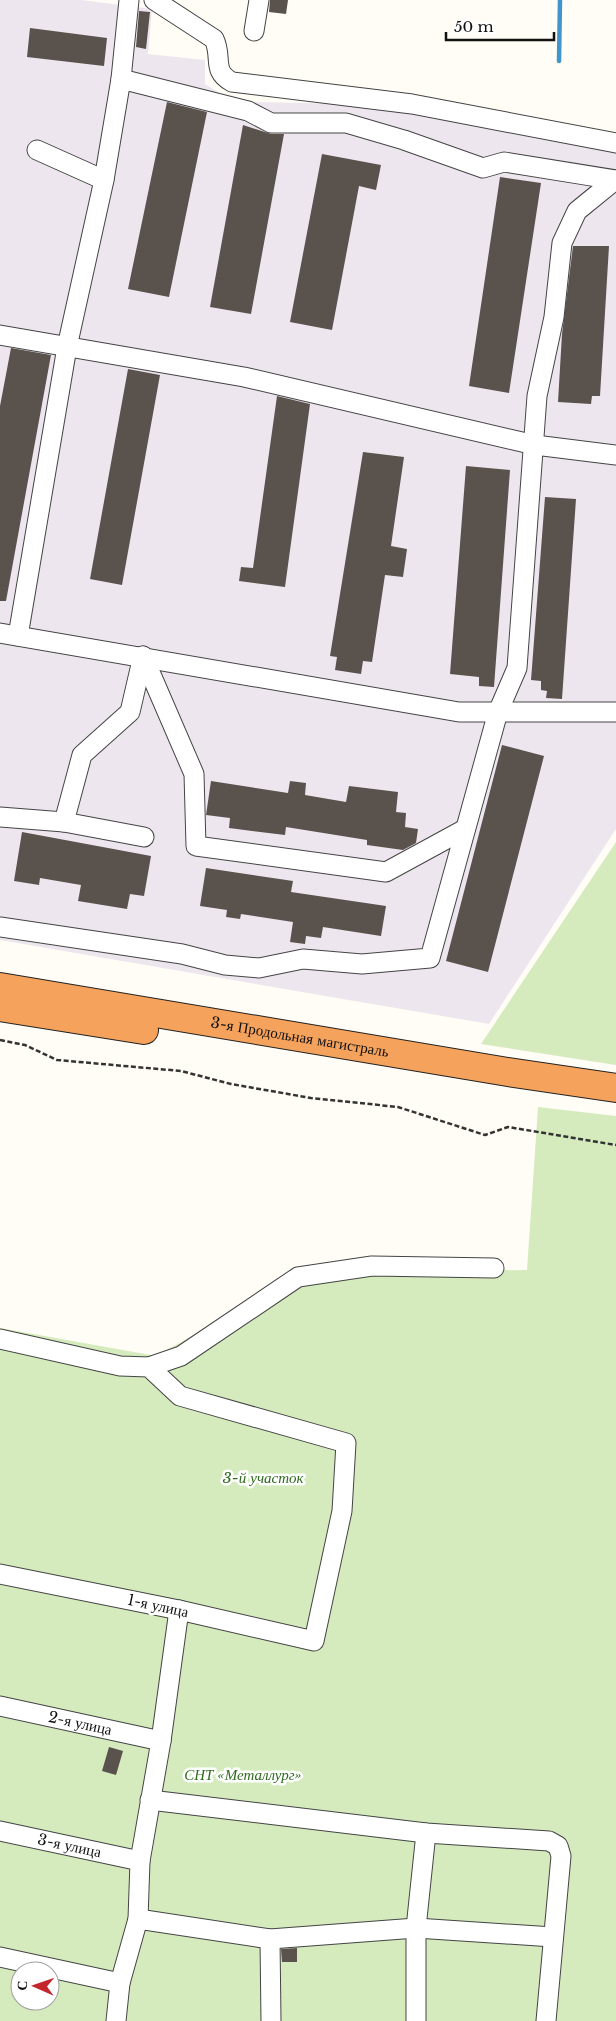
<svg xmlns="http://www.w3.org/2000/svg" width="616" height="2021" font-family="'Libre Baskerville',serif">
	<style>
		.industrial { fill: #eee6ef }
		.green { fill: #d5ebbd; fill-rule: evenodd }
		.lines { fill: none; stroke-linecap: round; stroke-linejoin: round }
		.stream { stroke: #3f96cf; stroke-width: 4.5 }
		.building { fill: #5a524d }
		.minor-casing { stroke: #444; stroke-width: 21 }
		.highway-casing { stroke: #222; stroke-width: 30 }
		.path { stroke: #333; stroke-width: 2.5; stroke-dasharray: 5 2.5; stroke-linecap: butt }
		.minor { stroke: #fff; stroke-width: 19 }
		.highway { stroke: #f5a25d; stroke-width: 28 }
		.labels { text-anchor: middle; stroke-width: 5; stroke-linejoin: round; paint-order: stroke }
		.street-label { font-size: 15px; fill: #111; stroke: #fff }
		.park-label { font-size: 15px; font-style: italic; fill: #2f6b1f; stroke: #fff }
	</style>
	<rect width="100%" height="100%" fill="#fffdf5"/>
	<path class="industrial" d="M 0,0 L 81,0 L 152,9 L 148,54 L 205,60 L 205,84 L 221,94 L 250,102 L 354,104 L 616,150 L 616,829 L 489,1024 L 0,940 Z"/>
	<path class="green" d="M 616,842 L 616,1065 L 481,1044 Z
		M 538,1107 L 616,1116 L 616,2021 L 0,2021 L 0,1328 L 156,1356 L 286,1284 L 390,1271 L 527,1270 ZM 20,1971 L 50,1971 L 50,2001 L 20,2001 Z"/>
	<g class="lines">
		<path class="stream" d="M 559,61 L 560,0"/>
	</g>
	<path class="building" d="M 270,0 L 288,0 L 286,14 L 269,12 Z
		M 139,11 L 150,12 L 146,49 L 136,47 Z
		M 30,28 L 107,38 L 104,66 L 27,57 Z
		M 167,102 L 207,112 L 169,297 L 128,289 Z
		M 243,125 L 271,134 L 284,134 L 251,314 L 210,307 Z
		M 322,154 L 381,165 L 376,190 L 359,186 L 332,330 L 290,322 Z
		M 500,177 L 541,183 L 509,393 L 469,386 Z
		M 573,246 L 609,246 L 600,396 L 592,396 L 591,404 L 558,402 L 562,334 Z
		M 11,348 L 51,355 L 6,601 L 0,601 L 0,406 Z
		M 128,369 L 160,375 L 122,585 L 90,579 Z
		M 277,396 L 310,404 L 285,587 L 239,581 L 241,567 L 253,568 Z
		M 363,452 L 404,457 L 391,546 L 407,549 L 403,577 L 385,575 L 372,662 L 363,661 L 361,674 L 335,670 L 337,657 L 330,656 Z
		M 466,466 L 510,470 L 494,687 L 479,686 L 479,677 L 450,674 Z
		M 545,497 L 576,499 L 562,699 L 546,698 L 547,691 L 541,690 L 541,681 L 531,680 Z
		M 502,745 L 544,756 L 488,972 L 446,961 Z
		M 211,781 L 288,793 L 290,781 L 306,783 L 305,795 L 346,802 L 349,786 L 398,792 L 396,812 L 406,813 L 405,827 L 418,829 L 416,843 L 403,850 L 367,845 L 367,840 L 286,827 L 285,835 L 229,828 L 230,818 L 206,815 Z
		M 22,832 L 151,856 L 144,896 L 130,894 L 127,909 L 78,901 L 81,885 L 40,878 L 39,885 L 14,881 Z
		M 206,868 L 293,881 L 291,892 L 386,906 L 381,936 L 323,927 L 321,938 L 306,936 L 305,944 L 290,942 L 293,922 L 241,914 L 240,919 L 226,917 L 227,910 L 200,906 Z
		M 109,1747 L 123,1751 L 116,1775 L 102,1771 Z
		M 297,1948 L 297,1962 L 282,1962 L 281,1949 Z"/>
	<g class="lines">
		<defs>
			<g id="minor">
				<path d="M 154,0 L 214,39 C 223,57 211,71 232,82 L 412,104 L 616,143"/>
				<path d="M 254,31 L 259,0"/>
				<path d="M 121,79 L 248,111 L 271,123 L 346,123 L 404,140 L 483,168 L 504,162 L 616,180"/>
				<path d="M 37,150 L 104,180"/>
				<path d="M 0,335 L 244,377 L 535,445 L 616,455"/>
				<path d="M 0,633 L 459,712 L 616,712"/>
				<path d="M 18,636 L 67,347 L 104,180 L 121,79 L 129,0"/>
				<path d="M 143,656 L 194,774 L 196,846 L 386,872 L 465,829"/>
				<path d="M 0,817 L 64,822 L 144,837"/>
				<path d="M 64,822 L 82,755 L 130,712 L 143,656"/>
				<path d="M 0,927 L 182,954 L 225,965 L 259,968 L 303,959 L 362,964 L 430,958 L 498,712 L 517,668 L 537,396 L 554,317 L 562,243 L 577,211 L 615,180"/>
				<path d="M 0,1339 L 120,1366 L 149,1367 L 180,1396 L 346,1443 L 342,1511 L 314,1641 L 179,1610 L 0,1574"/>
				<path d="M 149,1367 L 181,1356 L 298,1277 L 372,1266 L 494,1268"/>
				<path id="s1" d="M 0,1706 L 161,1741"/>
				<path d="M 150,1800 L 426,1833 L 549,1841 L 558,1846 L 561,1856 L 546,2021"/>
				<path id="s2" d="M 0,1831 L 140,1861"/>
				<path d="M 138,1919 L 270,1939 L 416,1928 L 553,1937"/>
				<path d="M 270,1939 L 271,2021"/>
				<path d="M 0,1957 L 120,1983"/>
				<path d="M 116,2021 L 120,1983 L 138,1919 L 140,1861 L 161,1741 L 179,1610"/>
				<path d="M 416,2021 L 416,1928 L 426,1833"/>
			</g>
			<g id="highway">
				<path id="s3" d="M 0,987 L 508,1072 L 616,1088"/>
				<path d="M 0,1007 L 144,1030"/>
			</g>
		</defs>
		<use href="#minor" class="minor-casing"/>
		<use href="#highway" class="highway-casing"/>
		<path class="path" d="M 0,1040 L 25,1045 L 57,1060 L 181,1071 L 231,1084 L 311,1098 L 398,1107 L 485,1135 L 508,1127 L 616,1145"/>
		<use href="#minor" class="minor"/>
		<use href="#highway" class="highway"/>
	</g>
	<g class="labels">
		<g class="street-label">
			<text dy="5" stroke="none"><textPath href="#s3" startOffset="304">3-я Продольная магистраль</textPath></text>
			<text transform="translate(158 1606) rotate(12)" y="5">1-я улица</text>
			<text dy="5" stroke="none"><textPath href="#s1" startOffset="82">2-я улица</textPath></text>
			<text dy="5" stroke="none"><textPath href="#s2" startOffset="71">3-я улица</textPath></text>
		</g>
		<g class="park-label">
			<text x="263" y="1483">3-й участок</text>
			<text x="243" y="1780">СНТ «Металлург»</text>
		</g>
	</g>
	<g transform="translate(35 1986) rotate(272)"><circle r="24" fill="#ffffff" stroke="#a0a0a0"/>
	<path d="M0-4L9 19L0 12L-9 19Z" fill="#c4262e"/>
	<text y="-8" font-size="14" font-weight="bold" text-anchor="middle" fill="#111111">С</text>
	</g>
	<path d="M446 32v8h108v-8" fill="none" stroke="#111111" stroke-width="2.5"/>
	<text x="454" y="32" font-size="15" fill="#111111" stroke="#ffffff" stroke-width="4" paint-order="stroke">50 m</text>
</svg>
